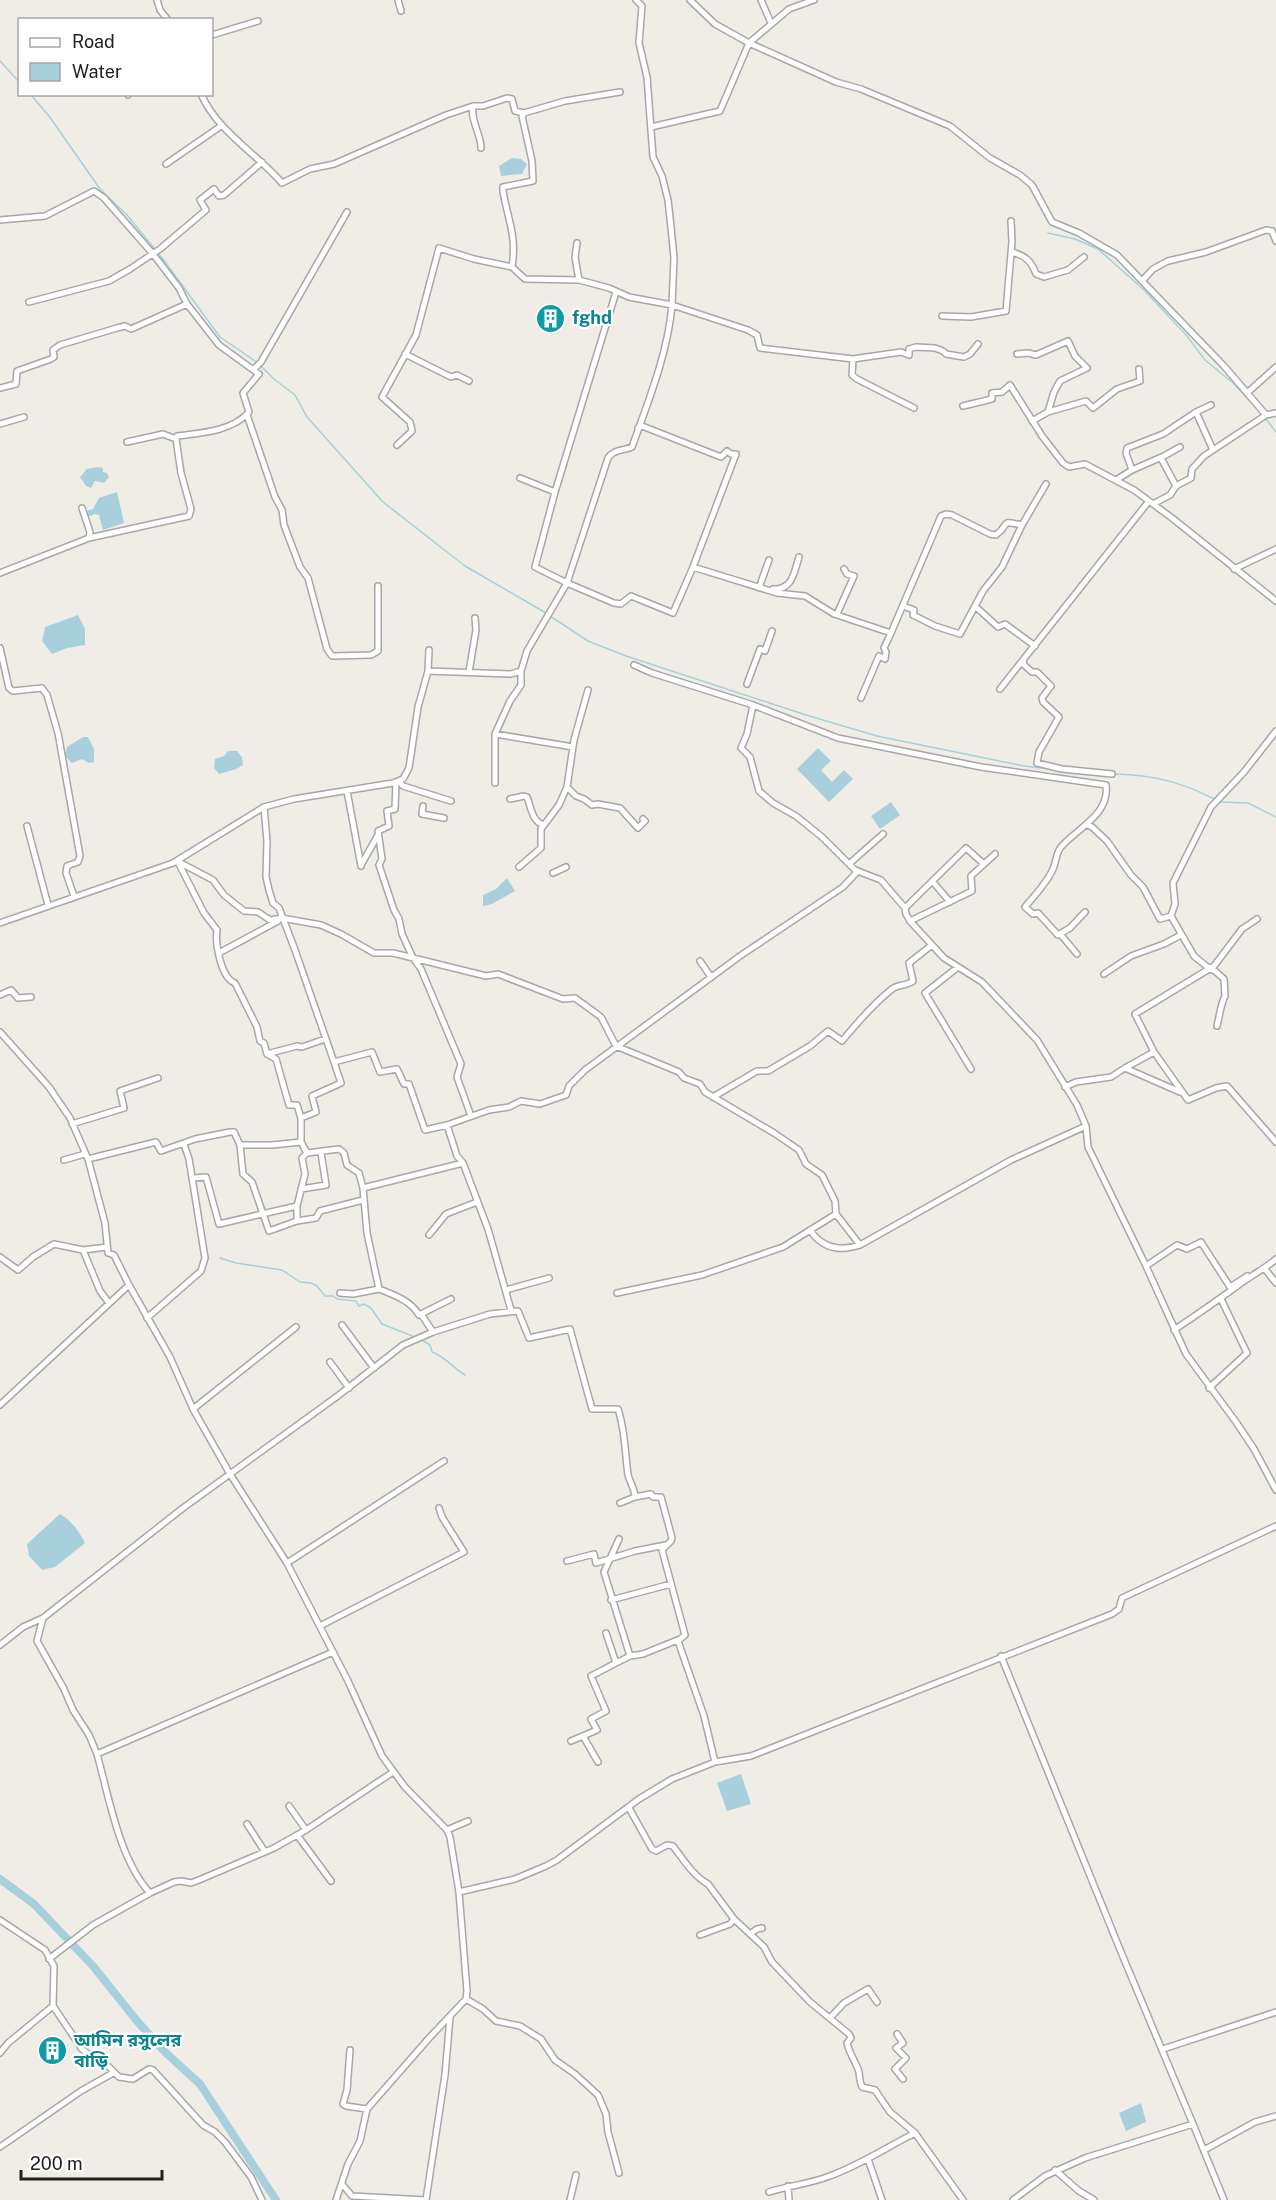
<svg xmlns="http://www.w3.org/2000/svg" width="1276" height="2200" font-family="'Public Sans','Noto Sans Bengali',sans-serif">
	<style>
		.water { fill: #a8d0dc }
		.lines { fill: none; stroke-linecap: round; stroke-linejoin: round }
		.stream { stroke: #a8d0dc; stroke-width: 1.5 }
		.river { stroke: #a8d0dc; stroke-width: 8 }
		.minor-casing { stroke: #a7a7a7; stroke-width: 8 }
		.minor { stroke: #fff; stroke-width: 5 }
		.labels { text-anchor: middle; stroke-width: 4.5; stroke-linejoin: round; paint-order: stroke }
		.culture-label { font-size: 18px; font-weight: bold; fill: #0d838f; stroke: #fff; text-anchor: start }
	</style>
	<rect width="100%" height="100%" fill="#f0ede6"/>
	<path class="water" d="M 512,158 L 521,159 L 527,164 L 522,174 L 501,176 L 499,166 Z
		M 98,467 L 103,468 L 103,472 L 107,473 L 109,477 L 104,483 L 95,481 L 91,488 L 86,486 L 80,477 L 87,469 Z
		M 117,492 L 124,523 L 103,530 L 99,515 L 95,514 L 87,517 L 86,511 L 93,509 L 99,498 Z
		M 78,615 L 85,629 L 85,645 L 67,648 L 52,654 L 42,641 L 45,627 Z
		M 83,737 L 88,737 L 94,749 L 94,762 L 89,763 L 82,759 L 72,763 L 65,756 L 67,747 Z
		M 818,748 L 831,761 L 821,770 L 832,782 L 844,770 L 853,779 L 829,802 L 797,769 Z
		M 228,751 L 237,751 L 242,757 L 243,765 L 236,769 L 219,774 L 214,768 L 215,759 L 224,756 Z
		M 891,802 L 900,815 L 880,829 L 871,816 Z
		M 507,878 L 515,891 L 492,904 L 483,906 L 483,895 L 496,889 Z
		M 60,1514 C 72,1521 79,1531 85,1543 L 55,1567 L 42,1570 L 29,1556 L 27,1544 Z
		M 741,1774 L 751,1804 L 727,1811 L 717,1783 Z
		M 1141,2103 L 1146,2122 L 1126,2131 L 1119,2113 Z"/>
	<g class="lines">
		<path class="stream" d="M 0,61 L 20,83
			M 30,94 L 49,116 L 100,189 L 127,215 L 163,259 L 220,337 L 258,363
			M 1048,233 L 1075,239 L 1098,249 L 1143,289 L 1187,336 L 1205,360 L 1233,383 L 1259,410
			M 261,366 L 274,379 L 295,395 L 307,417 L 383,502 L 465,566 L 546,613
			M 1266,419 L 1276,432
			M 550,616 L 588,641 L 626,656 L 806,715 L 877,736 L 1024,766 L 1050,769
			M 1115,774 C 1153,775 1182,782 1216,800
			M 1221,802 L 1248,803 L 1276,817
			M 220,1258 L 236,1263 L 282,1270 L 300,1282 L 311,1283 L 317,1286 L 325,1296 L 333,1296 L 337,1299 L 356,1301 L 359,1306 L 364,1304 L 371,1308 L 382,1324 L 415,1337
			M 422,1340 L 430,1345 L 432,1352 C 446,1357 453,1368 465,1375"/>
		<path class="river" d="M 0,1879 L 34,1904 L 93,1966 L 137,2021 L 166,2053 L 200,2084 L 276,2200"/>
		<defs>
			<path id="minor" d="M 157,0 L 160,10 L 168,20
				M 398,0 L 401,11
				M 636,0 L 642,6 L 639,43 L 647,77 L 653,157 L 662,176 L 668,200 L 671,227 L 674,258 L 672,305 L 748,330 L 757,335 L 760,348 L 853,359 L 852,375 L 857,379 L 914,408
				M 690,0 L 715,24 L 749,43 L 836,82 L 861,89 L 950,126 L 990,158 L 1020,175 L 1032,185 L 1052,222 L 1079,233 L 1117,255 L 1224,366 L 1266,415
				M 761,0 L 771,23
				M 212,35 L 258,21
				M 201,94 C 218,132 255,152 282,183 L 310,169 L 334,164 L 446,115 L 473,106 L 483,106 L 507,98 L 512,99 L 515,111 L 524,113 L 565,101 L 620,92
				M 128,95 L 129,94
				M 473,106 C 470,120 481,134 481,148
				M 524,113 L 522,116 L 532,161 L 533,181 L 503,187 L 503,191 C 508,221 517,235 512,267 L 525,279 L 579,280 L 609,288 L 629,297 L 672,305 C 668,353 648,402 632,447 C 623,451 614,449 608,458 L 567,583 L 614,603 L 621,604 L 631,596 L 673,613 L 693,567 L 777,593 L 805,596 L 834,614 L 891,633 L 941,516 L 946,514 L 952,515 L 990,534 L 996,535 C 1012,523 998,520 1022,525 L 1046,484
				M 651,127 L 720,111 L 749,43 L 789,9 L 814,0
				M 166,164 L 221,126
				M 0,220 L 45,216 L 94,191 L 104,198 L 153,254 L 179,288 L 187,304 L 219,345 L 259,374 L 243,393 L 249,412 C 233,431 201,433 177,436 L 176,439 L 163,434 L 127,442
				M 577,243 L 575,257 L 579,280
				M 1012,252 C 1025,256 1031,260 1036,274 L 1044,277 L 1068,270 L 1084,257
				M 1142,281 L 1153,269 L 1168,261 L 1206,252 L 1266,230 L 1272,231 L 1276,241
				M 29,302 L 109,281 L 130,269 L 160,249 L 206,210 L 200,200 L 214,189 L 219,196 L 224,195 L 262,162
				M 942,316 L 971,317 L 1006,311 L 1012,242 L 1011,221
				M 405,354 L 451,377 L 457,375 L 469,381
				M 1017,354 L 1028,353 L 1036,355 L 1068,341 L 1075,356 L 1087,368 L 1060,381 L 1054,392 L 1048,412 L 1032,421
				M 853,359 L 901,352 L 909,355 L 909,349 L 916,347 L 935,348 L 943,351 L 946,354 L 964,357 L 970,354 L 978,344
				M 254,369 L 261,362 L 347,212
				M 0,388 L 16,384 L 17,371 L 51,359 L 54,357 L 53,350 L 60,345 L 117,328 L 125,326 L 131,329 L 187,304
				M 1247,393 L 1276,367
				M 1211,405 L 1196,412 L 1213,450
				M 963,406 L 992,399 L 992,393 L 1002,392 L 1010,385 L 1042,436 L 1063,463 L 1069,467 L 1085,464 L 1134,490 L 1172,518 L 1276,601
				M 1048,412 L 1086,401 L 1093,408 L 1117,389 L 1140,381 L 1139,369
				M 247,415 L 275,497 L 282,510 L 284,525 L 300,567 L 308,578 L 327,649 L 332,656 L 371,655 L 378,651 L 378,586
				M 0,424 L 24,417
				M 638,428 L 642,426 L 721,457 L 727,451 L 731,454 L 736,454 L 693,567
				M 397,445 L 412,431 L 410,422 L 382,397 L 416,335 L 439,248 L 474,259 L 512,267
				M 1161,458 L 1176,486
				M 1132,470 L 1164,456 L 1180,447
				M 1116,480 L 1132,470 L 1126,453 L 1127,448 L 1163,434 L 1196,412
				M 555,492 L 616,292
				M 1153,504 L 1170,495 L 1176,486 L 1191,478 L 1192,469 L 1204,456 L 1266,415 L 1276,413
				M 89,538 L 189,516 L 191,509 L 181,473 L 176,439
				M 1234,569 L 1276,549
				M 0,573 L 89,538 L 90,532 L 82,508
				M 759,588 L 769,560
				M 773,589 C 793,590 794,572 799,557
				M 903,606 L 914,610 L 913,615 L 935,626 L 960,634 L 983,591 L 1002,567 L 1022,525
				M 976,607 L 998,627 L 1005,624 L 1035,646
				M 837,614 L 854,576 L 847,574 L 844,569
				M 0,648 L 9,688 L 13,691 L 42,688 L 47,695 L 58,733 L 80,856 L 78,862 L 67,866 L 66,873 L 74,896
				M 1024,659 L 1023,664 L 1032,672 L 1037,672 L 1051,686 L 1042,698 L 1043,702 L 1059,717 L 1039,752 L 1037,763 L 1062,769 L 1112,774
				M 634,665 L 652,673 L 753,705
				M 428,671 L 429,650
				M 469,672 L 476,630 L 475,618
				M 747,684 L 760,649 L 765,651 L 772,631
				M 1000,689 L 1149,501
				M 861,698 L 879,656 L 885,659 L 886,652 L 884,648 L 891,633
				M 495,734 L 573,747
				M 399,781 L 403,786 L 451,801
				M 396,782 L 395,809 L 387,811 L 389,826 L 378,831 L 382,859 L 379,865 L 394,910 L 399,919 L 402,934 L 413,958 L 421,969 L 461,1064 L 457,1077 L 471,1116
				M 495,783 L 495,734 L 510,701 L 521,685 L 521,671 L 527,651 L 567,583 L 535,567 L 555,492 L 520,478
				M 567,787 L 576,796 L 584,799 L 592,805 L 598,804 L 620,808 L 638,828 L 645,821 L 643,819
				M 347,791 L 361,866
				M 510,799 L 524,796 L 527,797 C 531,807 532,822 544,825
				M 423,806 L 422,814 L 444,818
				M 1087,825 L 1092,827 L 1107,841 L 1131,875 L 1143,887 L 1160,919 L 1171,916 L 1194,956 L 1210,969 L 1215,971 L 1224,979 L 1225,996 C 1221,1003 1219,1018 1217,1026
				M 27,826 L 48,905
				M 995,854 L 971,876 L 972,891 L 910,921 L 944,958 L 982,982 L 1037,1040 L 1077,1105 L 1086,1126 L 1088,1147 L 1146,1266 L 1186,1354 L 1236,1422 L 1254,1449 L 1276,1490
				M 177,861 L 213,880 L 224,895 L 244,911 L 258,912 L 270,920 L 282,918 L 321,925 L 341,934 L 374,953 L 393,953 L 486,976 L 498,974 L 563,999 L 575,998 L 601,1017 L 616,1046 L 679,1072 L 684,1078 L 700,1084 L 705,1092 L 774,1133 L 799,1150 L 806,1164 L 822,1175 L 835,1201 L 836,1214
				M 178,862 L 204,913 L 217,930 C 215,944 221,978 235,983 L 257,1027 L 260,1041 L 264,1043 L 267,1054 L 276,1059 L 289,1105 L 297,1105 L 301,1118 L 301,1142
				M 849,864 L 883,834
				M 361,865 L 378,835
				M 519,867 L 541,848 L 541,829 L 559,805 L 567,787 L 574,740 L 588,690
				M 553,873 L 566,867
				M 933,882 L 950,902
				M 905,908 L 966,848 L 984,864
				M 1171,916 L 1175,904 L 1173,883 L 1211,807 L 1244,772 L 1276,731
				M 910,921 L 906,914 L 905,908 L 881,880 L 855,870 L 822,837 L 796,816 L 773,803 L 759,791 L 750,757 L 741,748 L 747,734 L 753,705 L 838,738 L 981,767 L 1106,785 C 1110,815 1077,828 1061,847 C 1056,853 1056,862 1053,869 C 1047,883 1034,896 1025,907 L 1033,914 L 1038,913 L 1058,935 L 1070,928 L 1085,912
				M 0,923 L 173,863 L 264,807
				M 1061,935 L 1077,954
				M 219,953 L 278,921
				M 700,961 L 711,977
				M 958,967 L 925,993 L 971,1069
				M 1104,974 L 1131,956 L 1164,944 L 1181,935
				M 0,995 L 11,990 L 18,998 L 31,997
				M 0,1032 L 49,1087 L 70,1118 L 88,1159
				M 1154,1052 L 1135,1014 L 1214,966 L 1242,929 L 1257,919
				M 267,1054 L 297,1046 L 302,1047 L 325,1039
				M 1125,1068 L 1154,1052 L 1188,1100 L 1216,1088 L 1227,1086 L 1276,1142
				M 1065,1087 L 1076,1082 L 1111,1077 L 1125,1068 L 1180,1092
				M 713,1097 L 757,1071 L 768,1071 L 810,1046 L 828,1031 L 842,1041 C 857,1023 874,1003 892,989 C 899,984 907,986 913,981 L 909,963 L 932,945
				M 301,1118 L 316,1112 L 312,1096 L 341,1083 L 334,1062
				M 72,1124 L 124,1108 L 120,1091 L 158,1078
				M 447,1125 L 425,1130 L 409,1084 L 404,1084 L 397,1069 L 380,1072 L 372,1052 L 334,1062 L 295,950 L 279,908 L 273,903 L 269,890 L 266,877 L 267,841 L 264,807 L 294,799 L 393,783 L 403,779 L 409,768 L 418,707 L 428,671 L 511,674 L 521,671
				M 240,1145 L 243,1174 L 252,1182 L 269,1231 L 297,1221 L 297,1206 L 305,1174 L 302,1158 L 307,1153
				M 64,1160 L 85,1154
				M 193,1178 L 206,1177 L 219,1224 L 297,1206
				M 363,1188 L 367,1233 L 379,1289 C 394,1295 410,1300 419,1315 L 421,1314
				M 301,1189 L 326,1185 L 321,1153
				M 297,1221 L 316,1218 L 320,1211 L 363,1200
				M 810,1230 C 822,1248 839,1252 860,1245 L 1011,1160 L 1086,1126
				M 429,1235 L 446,1214 L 477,1202
				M 83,1250 L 100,1291 L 109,1303
				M 0,1257 L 18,1270 L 33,1257 L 54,1244 L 83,1250 L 107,1247
				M 1146,1266 L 1177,1245 L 1187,1249 L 1201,1242 C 1211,1258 1220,1271 1230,1287 L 1247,1276 L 1245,1280
				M 1265,1269 L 1276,1283
				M 129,1285 L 114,1255 L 108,1253 L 105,1223 L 88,1159 L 156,1142 L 161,1151 L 195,1139 L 230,1132 L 234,1132 L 240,1145 L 272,1145 L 301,1142 L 307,1153 L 339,1149 L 344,1153 L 347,1165 L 359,1173 L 363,1188 L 463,1163
				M 506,1290 L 549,1278
				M 340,1293 L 353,1294 L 379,1289
				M 617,1293 L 702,1275 L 783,1247 L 836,1214 L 860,1245
				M 511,1310 L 488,1229 L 463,1163 L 457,1156 L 447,1125 L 489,1110 L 509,1107 L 521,1101 L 540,1104 L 566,1095 L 569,1086 L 585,1070 L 740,956 L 843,887 L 858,871
				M 147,1318 L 201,1271 L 205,1258 L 189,1159 L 184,1144
				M 342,1325 L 374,1368
				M 1174,1330 C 1198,1314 1221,1298 1244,1281 C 1255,1273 1266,1268 1276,1259
				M 433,1332 L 421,1314 L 451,1299
				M 330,1362 L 349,1388
				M 1209,1388 L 1247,1353 L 1221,1299
				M 0,1405 L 129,1285 L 170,1357 L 193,1409 L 230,1474 L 287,1563 L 348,1681 L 382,1756 L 405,1787 L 447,1830 L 450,1837 L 459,1892
				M 193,1409 L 296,1327
				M 620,1503 L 635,1497 L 651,1494 L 653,1497 L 661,1497 L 672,1538 L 671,1541 L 662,1550 L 685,1635 L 678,1641 L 704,1716 L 715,1762
				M 619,1539 L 604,1572 L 630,1656 L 643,1654 L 680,1639
				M 567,1561 L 594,1554 L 596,1563 L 635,1551 L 666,1545
				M 287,1563 L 444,1461
				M 611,1600 L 671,1584
				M 320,1626 L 464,1552 L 442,1517 L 439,1508
				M 606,1633 L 616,1663 L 630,1656
				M 0,1645 L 23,1627 L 43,1618
				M 333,1652 L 97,1754 L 89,1735 L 73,1710 L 64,1689 L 37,1641 L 43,1618 L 183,1508 L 339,1395 L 403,1345 L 433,1332 L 490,1314 L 518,1311 L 529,1338 L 570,1329 L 592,1409 L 618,1409 C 625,1429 625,1453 628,1475 C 630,1482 635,1490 635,1497
				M 1001,1656 L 1121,1952 L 1193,2124
				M 583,1736 L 598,1762
				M 571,1741 L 597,1730 L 591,1719 L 606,1711 L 591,1676 L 616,1663
				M 97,1754 C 109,1797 119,1859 150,1893
				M 289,1806 L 306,1830
				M 629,1808 L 652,1849 L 656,1851 L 667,1845 L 673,1846 C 683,1859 693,1876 708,1884 L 734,1919 L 764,1947 L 772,1962 L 810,2002 L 849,2034 L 851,2038 L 847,2043 C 849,2053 856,2062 859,2072 C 860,2078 859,2081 862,2087 L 875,2090 L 890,2112 L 915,2133 L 963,2200
				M 247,1824 L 265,1852
				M 447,1830 L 468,1821
				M 297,1835 L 331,1881
				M 0,1920 L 45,1950 L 54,1966 L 53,2006 L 82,2049 L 93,2058 L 104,2062 L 119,2077 L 133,2079 L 149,2069 L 153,2070 L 203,2125 L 215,2132 L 225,2142 L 251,2177 L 262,2200
				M 750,1934 L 757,1929 L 762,1928
				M 700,1935 L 730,1924 L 734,1919
				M 49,1959 L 93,1925 L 150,1893 L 174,1882 L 181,1881 L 191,1883 L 199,1880 L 274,1848 L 306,1830 L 393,1772
				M 466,1999 L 483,2009 L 496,2021 L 520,2026 L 541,2039 L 555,2060 L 575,2074 L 598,2095 L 606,2114 L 608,2132 L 619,2173
				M 830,2018 L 844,2003 L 868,1989 L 877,2002
				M 897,2034 L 903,2043 L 896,2048 L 906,2058 L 895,2069 L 903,2079
				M 1163,2049 L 1276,2012
				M 350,2050 L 347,2090 L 343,2104 L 346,2106 L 367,2109
				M 0,2053 L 8,2043 L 53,2006
				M 0,2147 L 81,2091 L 113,2073
				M 1204,2150 L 1255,2122 L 1276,2116
				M 868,2159 L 882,2200
				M 1055,2170 L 1079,2191 L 1094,2200
				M 342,2184 L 352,2196 L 426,2200
				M 788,2186 L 789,2200
				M 769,2192 C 788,2186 808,2184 827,2177 C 859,2166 885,2148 915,2133
				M 336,2200 L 348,2164 L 360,2141 L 367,2109 L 430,2037 L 466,1999 L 467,1991 L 459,1892 L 515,1879 L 546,1866 L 557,1860 L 639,1799 L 672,1779 L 715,1762 L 751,1756 L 1112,1614 L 1119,1609 L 1122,1598 L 1276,1526
				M 426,2200 L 445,2075 L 450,2017
				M 570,2200 L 576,2175
				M 1013,2200 L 1045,2176 L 1085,2158 L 1193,2124 L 1224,2200"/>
		</defs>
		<use href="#minor" class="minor-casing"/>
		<use href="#minor" class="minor"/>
	</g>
	<defs>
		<symbol id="building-disc" viewBox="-11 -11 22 22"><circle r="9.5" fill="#0f9aa8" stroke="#fff"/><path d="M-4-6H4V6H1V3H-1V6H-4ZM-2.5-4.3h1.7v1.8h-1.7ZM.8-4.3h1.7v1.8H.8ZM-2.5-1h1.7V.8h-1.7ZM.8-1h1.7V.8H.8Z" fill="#fff"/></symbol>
	</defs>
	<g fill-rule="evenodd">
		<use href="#building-disc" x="534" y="302" width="33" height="33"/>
		<use href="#building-disc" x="36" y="2034" width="33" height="33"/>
	</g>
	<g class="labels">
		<g class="culture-label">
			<text x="572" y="324">fghd</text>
			<text x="74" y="2046">আমিন রসুলের<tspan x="74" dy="21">বাড়ি</tspan></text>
		</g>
	</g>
	<rect x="18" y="18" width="195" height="78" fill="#ffffff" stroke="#a6a6a6" stroke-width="1.5"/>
	<rect x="30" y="38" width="30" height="9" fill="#ffffff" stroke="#a6a6a6" stroke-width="1.5"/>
	<text x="72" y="48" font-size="18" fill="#202020">Road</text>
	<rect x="30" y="63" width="30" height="18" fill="#a8d0dc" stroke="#a6a6a6" stroke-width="1.5"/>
	<text x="72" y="78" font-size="18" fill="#202020">Water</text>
	<path d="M21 2170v9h141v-9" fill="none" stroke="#202020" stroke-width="3"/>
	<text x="30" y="2170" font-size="18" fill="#202020" stroke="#ffffff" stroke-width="4.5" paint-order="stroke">200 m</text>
</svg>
